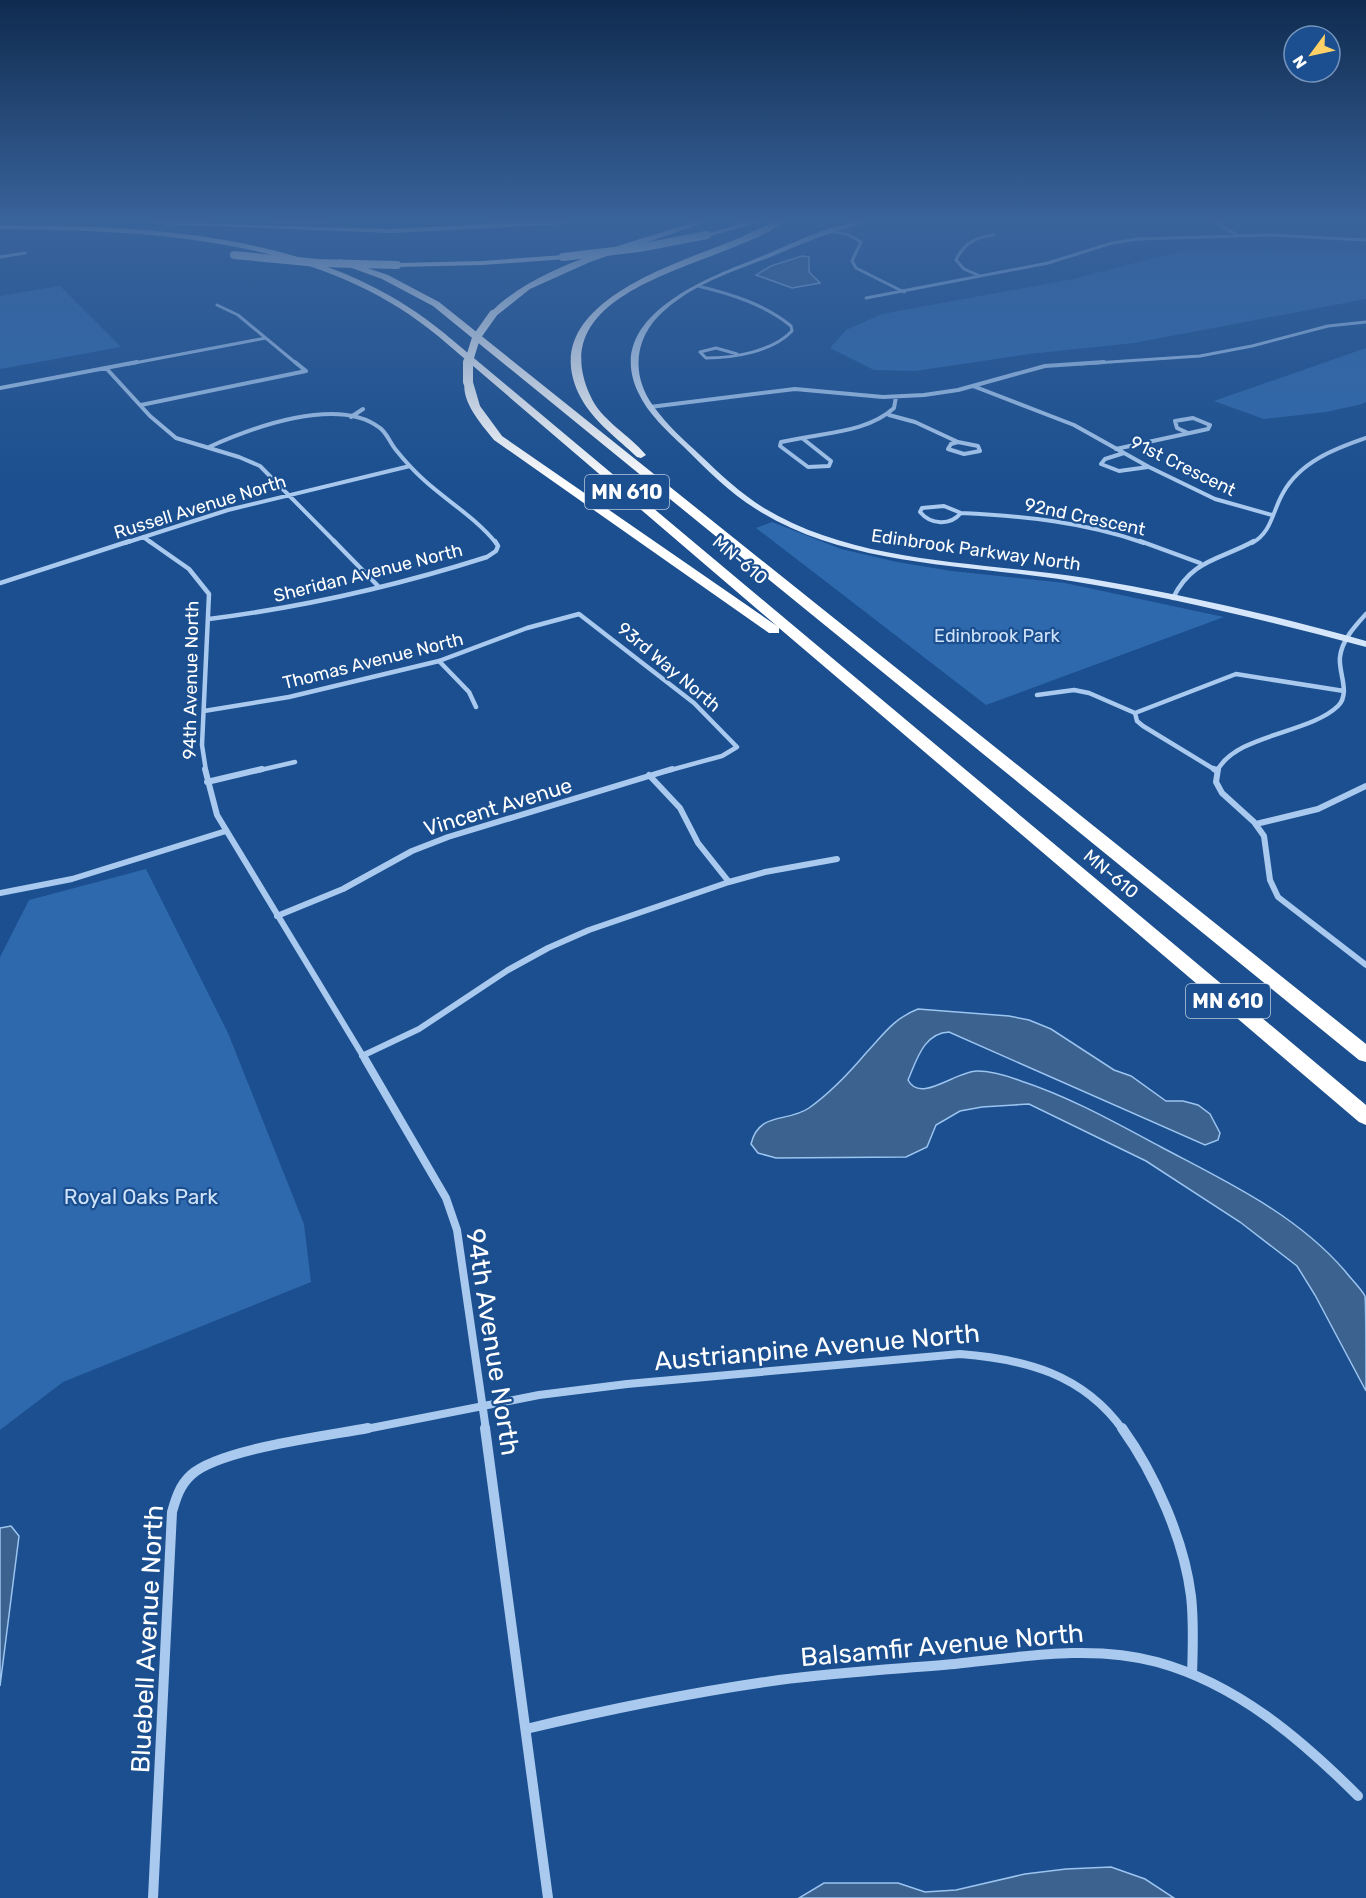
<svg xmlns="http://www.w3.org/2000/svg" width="1366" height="1898" font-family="Rubik,sans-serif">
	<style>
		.green { fill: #2e69ad }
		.water { fill: #3c6290; stroke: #9cc4f0; stroke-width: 1.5 }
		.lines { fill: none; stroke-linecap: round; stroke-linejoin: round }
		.street-far5 { stroke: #a9c9ee; stroke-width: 3 }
		.street-far4 { stroke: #a9c9ee; stroke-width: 4 }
		.street-far3 { stroke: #a9c9ee; stroke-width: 4.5 }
		.street-far2 { stroke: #a9c9ee; stroke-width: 6 }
		.street-far1 { stroke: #a9c9ee; stroke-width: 8 }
		.street { stroke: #a9c9ee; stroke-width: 10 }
		.secondary { fill: #d6e6fa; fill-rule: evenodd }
		.highway { fill: #fff; fill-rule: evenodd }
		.highway-bridge-far1 { stroke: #fff; stroke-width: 8 }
		.highway-bridge { stroke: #fff; stroke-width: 10 }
		.labels { text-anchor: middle; stroke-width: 4.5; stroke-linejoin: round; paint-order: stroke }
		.far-street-label { font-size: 18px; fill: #fff; stroke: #1b4f8f }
		.far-park-label { font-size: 18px; fill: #cfe3fa; stroke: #1b4f8f }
		.shield { fill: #1b4f8f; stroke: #bbcadd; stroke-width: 1.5 }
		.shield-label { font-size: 20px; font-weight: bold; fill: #fff }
		.street-label { font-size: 21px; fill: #fff; stroke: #1b4f8f }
		.park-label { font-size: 21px; fill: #cfe3fa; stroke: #1b4f8f }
		.near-street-label { font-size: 26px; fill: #fff; stroke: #1b4f8f }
	</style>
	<rect width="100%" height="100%" fill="#1b4f8f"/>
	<path class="green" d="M 1181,251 L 1366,251 L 1366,299 L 1134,343 L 1029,354 L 915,371 L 874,370 L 830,348 L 846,330 L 882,314 L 1073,279 Z
		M 60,286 L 121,347 L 0,369 L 0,296 Z
		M 1366,348 L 1366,402 L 1362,404 L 1326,412 L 1264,419 L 1214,401 Z
		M 772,522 L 841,549 L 897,562 L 952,571 L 1065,583 L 1224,617 L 986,705 L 756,528 Z
		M 146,869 L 228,1033 L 304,1224 L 311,1282 L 63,1382 L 0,1430 L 0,957 L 29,900 Z"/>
	<path class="water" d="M 802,256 L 809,257 L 809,272 L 820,283 L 792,288 L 756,275 L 771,266 Z
		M 918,1009 L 1009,1016 L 1029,1020 L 1051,1029 L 1114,1070 L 1131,1076 L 1166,1101 L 1183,1101 L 1198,1105 L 1210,1114 L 1220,1133 L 1218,1140 L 1205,1145 L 949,1032 C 924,1033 917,1059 908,1080 C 920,1104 956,1071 977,1071 C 991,1071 1008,1076 1021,1081 C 1070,1097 1116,1123 1161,1147 C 1227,1182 1296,1214 1345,1271 C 1351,1279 1360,1287 1365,1296 C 1366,1305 1366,1376 1366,1391 L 1315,1295 L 1297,1266 L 1240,1222 L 1146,1161 L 1029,1104 L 982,1107 L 960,1111 L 936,1125 L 927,1147 L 906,1157 L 776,1158 L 758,1153 L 751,1144 C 759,1111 787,1123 809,1108 C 830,1093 850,1072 866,1053 C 883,1035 894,1018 918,1009 Z
		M 11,1526 L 19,1536 L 0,1686 L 0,1528 Z
		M 1111,1867 L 1145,1879 L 1174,1898 L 799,1898 L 824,1883 L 898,1883 L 925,1892 L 956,1890 L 1025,1874 L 1066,1869 Z"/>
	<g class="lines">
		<path class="street-far5" d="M 274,222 L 328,222
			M 1215,222 L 1237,235
			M 832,231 L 849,235 L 861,242 L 852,261 L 856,268 L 904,292
			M 0,257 L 25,253
			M 980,276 L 964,269 L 956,260 C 964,243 976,237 994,235
			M 698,286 C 731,294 764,304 791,326 L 792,331 C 772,352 733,358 706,358 L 700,352 L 716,348 L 737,354
			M 866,298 L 1048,263 L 1112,243 L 1138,239 L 1268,235 L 1366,240
			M 217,305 L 238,315 L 297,364
			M 129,364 L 266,338
			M 1080,364 L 1200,356 L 1252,346 L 1328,326 L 1366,322"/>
		<path class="street-far4" d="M 295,362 L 306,371
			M 106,368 L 150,416 L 176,438 L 239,457 L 260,466 L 336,543
			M 973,386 L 1074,425 L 1149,467 L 1215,499 L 1272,515
			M 0,388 L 137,362
			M 141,405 L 306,371
			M 650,407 L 795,389 L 883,397 L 924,395 L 958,390 L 1045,366 L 1104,362
			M 889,415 L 915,422 L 958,442
			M 351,417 L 363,409
			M 802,438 L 831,461 L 829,466 L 808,467 L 780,446 L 781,442 Z
			M 802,438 C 833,432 870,430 894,408 L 896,397
			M 958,442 L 978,446 L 980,451 L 964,454 L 948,449 L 951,444 Z
			M 209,447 C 251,428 338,395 380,428 C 387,433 390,443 396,450 C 404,460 414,471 424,480 C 447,501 476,518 496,543
			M 1116,449 L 1208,429 L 1210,425 L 1193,418 L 1175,421 L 1177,428 L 1188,433
			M 1124,453 L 1105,459 L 1101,464 L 1119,471 L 1148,467
			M 944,506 L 961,513 C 950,526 931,525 920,512 L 922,508 Z
			M 961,513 C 1023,516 1085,522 1144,543
			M 143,537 L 152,543
			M 125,543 L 228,510 L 410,466
			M 1252,543 C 1272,532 1272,512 1283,493 C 1300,462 1334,449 1366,438"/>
		<path class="street-far3" d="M 149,541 L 189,569 L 209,594 L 202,745 L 206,771
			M 334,541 L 379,587
			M 1140,541 L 1200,563
			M 0,583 L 130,541
			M 1173,598 C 1192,559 1220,560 1254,541
			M 209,619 C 304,607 396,586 487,557 L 496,551 L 498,546 L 495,541
			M 439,661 L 469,692 L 476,707
			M 1037,695 L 1074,690 L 1089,693 L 1135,713
			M 204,711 L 289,697 L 439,661 L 527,628 L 579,614 L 694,703 L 737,747 L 722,756 L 667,771
			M 256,771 L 295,762
			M 1217,771 C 1236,734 1309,734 1338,706 C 1351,693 1338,672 1340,657 C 1342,640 1355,626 1366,614
			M 1217,771 L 1143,726 L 1137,721 L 1135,713 L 1236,674 L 1344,691"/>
		<path class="street-far2" d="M 205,769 L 217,815 L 366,1061
			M 1214,769 L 1217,771
			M 1218,769 L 1216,782 L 1222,793 L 1254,822 L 1264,836 L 1270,880 L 1278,897 L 1366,965
			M 649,775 L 680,808 L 698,843 L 729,882
			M 207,782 L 262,769
			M 1256,824 L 1318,809 L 1366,786
			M 0,893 L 72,879 L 226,831
			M 277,916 L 343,889 L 412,851 L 448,837 L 672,769
			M 362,1056 L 419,1029 L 508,970 L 548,948 L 589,930 L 729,882 L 765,872 L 837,859"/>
		<path class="street-far1" d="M 365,1059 L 446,1198 L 457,1230 L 486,1430
			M 361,1430 L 539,1395 L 627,1384 L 960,1354 C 1025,1359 1083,1374 1123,1430"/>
		<path class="street" d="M 485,1428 L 548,1898
			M 1122,1428 C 1155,1474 1184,1540 1191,1596 C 1194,1622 1193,1648 1192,1674
			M 526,1729 C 610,1709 694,1692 779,1680 C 837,1672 896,1669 955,1664 C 1021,1657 1092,1644 1157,1662 C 1237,1684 1301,1739 1358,1796
			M 153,1898 L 172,1512 C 176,1498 180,1485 191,1475 C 219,1449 327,1436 368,1428"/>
		<path class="secondary" d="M 866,222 C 857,226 845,228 835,232 C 812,239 790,249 768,258 C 733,271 694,284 665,310 C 634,336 630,375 654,407 C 667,425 684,440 700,455 C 720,474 740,493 764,508 C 859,565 979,561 1086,578 C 1180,594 1274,615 1366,641 L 1366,647 C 1268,621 1171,597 1071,581 C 968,564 847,567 756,509 C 729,492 707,470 684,447 C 667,431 648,414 638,392 C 603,318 704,279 755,259 C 788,246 832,222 866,222 Z"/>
		<path class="highway" d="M 153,222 L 391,229 L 521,222 L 570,222 L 566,224 L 391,233 L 157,224 Z
			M 694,222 L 706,222 L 590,262 L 530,289 L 496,316 L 489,314 C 535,265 631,243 694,222 Z
			M 746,222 L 759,222 L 707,237 L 703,235 Z
			M 774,222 L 784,222 C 726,266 539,283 590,395 C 601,421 629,434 646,455 L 641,458 L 637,457 C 618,439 594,422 581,398 C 534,311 660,269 719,246 C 738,239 756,230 774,222 Z
			M 0,225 C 152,226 322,232 444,333 L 1366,1105 L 1366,1125 L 1359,1122 L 779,628 L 779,633 L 769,633 L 494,440 C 482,425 460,401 465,380 L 473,382 L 480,406 L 502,436 L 777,626 L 438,336 C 317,236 150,231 0,229 Z
			M 563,255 L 566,255 L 566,259 L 482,265 L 397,267 L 393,265 L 397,263 L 482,261 Z
			M 341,259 L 388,275 L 439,302 L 1366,1044 L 1366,1062 L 1359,1060 L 433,306 L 382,279 L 338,263 L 337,261 Z"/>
		<path class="highway-bridge-far1" d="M 234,255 L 318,263 L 397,265
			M 563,257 L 639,248 L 707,235
			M 468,364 L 476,338 L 493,314"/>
		<path class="highway-bridge" d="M 468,362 L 468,382"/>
	</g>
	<linearGradient id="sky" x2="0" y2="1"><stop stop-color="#0f2b4f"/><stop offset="0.45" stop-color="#39639b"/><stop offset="1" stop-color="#39639b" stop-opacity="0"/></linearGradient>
	<rect width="1366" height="488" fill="url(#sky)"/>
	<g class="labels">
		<g class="far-street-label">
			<text transform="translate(1183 466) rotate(26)" y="6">91st Crescent</text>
			<text transform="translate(200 507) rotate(-17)" y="6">Russell Avenue North</text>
			<text transform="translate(1085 517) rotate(12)" y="6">92nd Crescent</text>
			<text transform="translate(976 550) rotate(8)" y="6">Edinbrook Parkway North</text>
			<text transform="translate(740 560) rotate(40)" y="6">MN-610</text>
			<text transform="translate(368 573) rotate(-14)" y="6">Sheridan Avenue North</text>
			<text transform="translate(373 661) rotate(-14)" y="6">Thomas Avenue North</text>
			<text transform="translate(669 667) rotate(40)" y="6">93rd Way North</text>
			<text transform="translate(191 680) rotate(-89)" y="6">94th Avenue North</text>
			<text transform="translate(1111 874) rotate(40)" y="6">MN-610</text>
		</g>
		<g class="far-park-label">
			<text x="997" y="642">Edinbrook Park</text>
		</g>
		<g class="shield">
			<rect x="585" y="475" width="84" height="34" rx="4.5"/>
			<rect x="1186" y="984" width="84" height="34" rx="4.5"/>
		</g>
		<g class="shield-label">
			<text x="627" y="499">MN 610</text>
			<text x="1228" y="1008">MN 610</text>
		</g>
		<g class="street-label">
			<text transform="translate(498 807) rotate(-17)" y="7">Vincent Avenue</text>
		</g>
		<g class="park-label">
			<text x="141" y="1204">Royal Oaks Park</text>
		</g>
		<g class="near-street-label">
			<text transform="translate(493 1342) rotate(81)" y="9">94th Avenue North</text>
			<text transform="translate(817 1347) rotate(-5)" y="9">Austrianpine Avenue North</text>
			<text transform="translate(147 1639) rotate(-87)" y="9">Bluebell Avenue North</text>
			<text transform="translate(942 1645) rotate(-5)" y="9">Balsamfir Avenue North</text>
		</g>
	</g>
	<g transform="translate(1312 54) rotate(237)"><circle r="28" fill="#1b4f8f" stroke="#7695bc" stroke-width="1.5"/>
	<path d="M0-4.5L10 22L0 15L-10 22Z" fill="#ffd166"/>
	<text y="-9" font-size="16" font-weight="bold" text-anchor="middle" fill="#ffffff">N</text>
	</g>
</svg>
